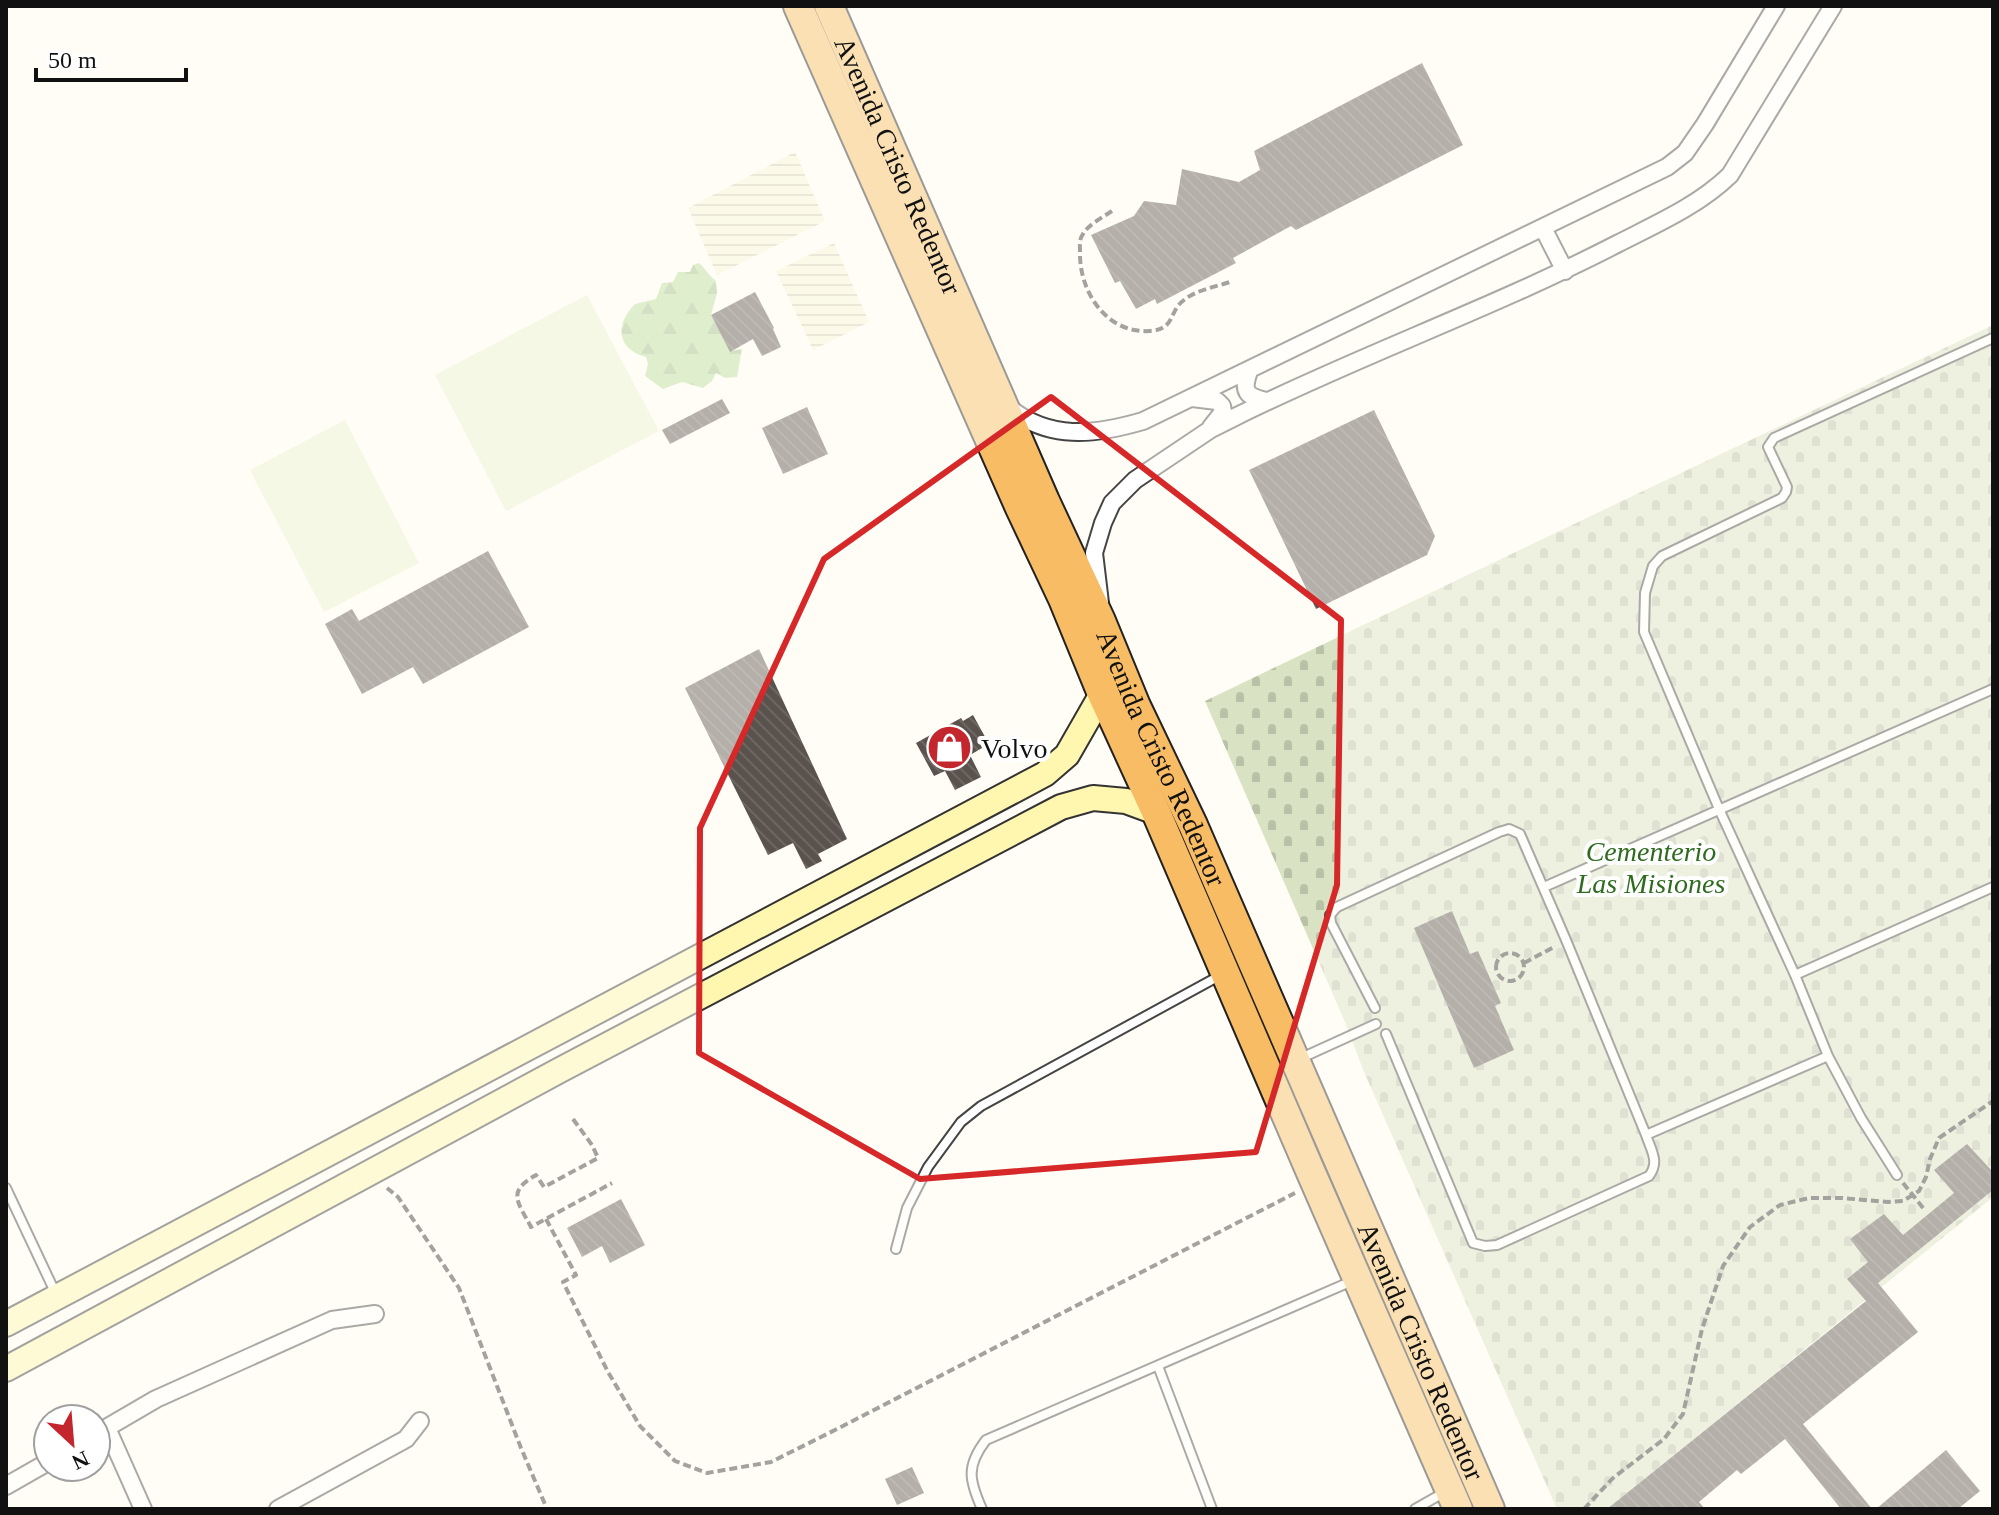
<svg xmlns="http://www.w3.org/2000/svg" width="1999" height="1515" font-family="'Times New Roman',serif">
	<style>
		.farmland { fill: url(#farmland-rules) }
		.grass { fill: url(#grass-dots) }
		.forest { fill: url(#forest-firs) }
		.cemetery { fill: url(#cemetery-stones) }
		.pitch { fill: #e6f2cf }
		.building { fill: url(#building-back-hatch) }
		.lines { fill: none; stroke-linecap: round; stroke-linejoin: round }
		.service-casing { stroke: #444; stroke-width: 12 }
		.minor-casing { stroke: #444; stroke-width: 20 }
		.secondary-casing { stroke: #333; stroke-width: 28 }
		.trunk-casing { stroke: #222; stroke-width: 32 }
		.path { stroke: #333; stroke-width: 4; stroke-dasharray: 8 4; stroke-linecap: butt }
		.service { stroke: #fff; stroke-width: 8 }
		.minor { stroke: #fff; stroke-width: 16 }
		.secondary { stroke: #fff6b0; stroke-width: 24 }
		.trunk { stroke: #f7bc64; stroke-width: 28 }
		.marked { fill: none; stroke: #d62828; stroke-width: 6; stroke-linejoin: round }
		.labels { text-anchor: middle; stroke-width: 8; stroke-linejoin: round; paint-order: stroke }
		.street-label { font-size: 28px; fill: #111; stroke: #fff }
		.poi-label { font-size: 28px; fill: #111; stroke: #fff; text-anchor: start }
		.park-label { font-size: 28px; font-style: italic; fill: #2f6b1f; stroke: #fff }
	</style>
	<defs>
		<pattern id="farmland-rules" width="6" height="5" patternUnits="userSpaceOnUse" patternTransform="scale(2)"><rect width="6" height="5" fill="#f6f3d4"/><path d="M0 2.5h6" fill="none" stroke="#d2cfb5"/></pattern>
		<pattern id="grass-dots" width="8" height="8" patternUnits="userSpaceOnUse" patternTransform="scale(2)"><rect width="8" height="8" fill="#d5ebbd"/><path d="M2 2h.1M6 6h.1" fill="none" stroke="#b6c8a1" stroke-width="1.8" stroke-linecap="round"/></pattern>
		<pattern id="forest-firs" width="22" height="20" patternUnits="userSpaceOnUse" patternTransform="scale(2)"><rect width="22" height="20" fill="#b9dc9c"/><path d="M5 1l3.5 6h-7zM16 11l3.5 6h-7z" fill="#9ebc85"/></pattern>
		<pattern id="cemetery-stones" width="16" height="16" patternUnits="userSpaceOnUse" patternTransform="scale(2)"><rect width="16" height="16" fill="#d9e3c4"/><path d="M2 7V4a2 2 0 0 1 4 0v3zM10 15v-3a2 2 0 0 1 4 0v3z" fill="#b9c2a7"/></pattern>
		<pattern id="building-back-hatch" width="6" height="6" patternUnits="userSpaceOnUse" patternTransform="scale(2)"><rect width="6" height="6" fill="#5a524d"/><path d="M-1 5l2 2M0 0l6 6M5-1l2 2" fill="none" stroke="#6d6662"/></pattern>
	</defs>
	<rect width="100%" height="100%" fill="#fffdf5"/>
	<path class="farmland" d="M 795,152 L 825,221 L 717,275 L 688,208 Z
		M 834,243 L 869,322 L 813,350 L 776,271 Z"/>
	<path class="grass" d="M 814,6 L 817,6 L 1435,1410 L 1432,1411 Z"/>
	<path class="forest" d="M 699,263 C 706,269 709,276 716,281 L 717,293 L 711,315 L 730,351 L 742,349 L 737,377 L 725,378 L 716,373 L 712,381 L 703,388 L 682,382 L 663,389 L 645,376 L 648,364 L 646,357 C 616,349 615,324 635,304 L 656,299 L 662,283 L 673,282 L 678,272 L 690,272 L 693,265 Z"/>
	<path class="cemetery" d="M 1993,325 L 1993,1197 L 1607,1509 L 1557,1509 L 1364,1072 L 1345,1022 L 1205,701 L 1620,502 Z"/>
	<path class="pitch" d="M 587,295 L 659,431 L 506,511 L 435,375 Z
		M 345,420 L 419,563 L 324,612 L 250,470 Z"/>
	<path class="building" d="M 1422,63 L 1463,145 L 1296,230 L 1291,226 L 1233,258 L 1236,263 L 1157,304 L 1155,299 L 1136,309 L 1120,281 L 1115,283 L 1091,235 L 1134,216 L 1144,201 L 1176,205 L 1182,169 L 1239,182 L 1260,170 L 1254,151 Z
		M 755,292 L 774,328 L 773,329 L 781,347 L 762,356 L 753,339 L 730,352 L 711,315 Z
		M 722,399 L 730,413 L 670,444 L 662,430 Z
		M 807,407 L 828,454 L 783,474 L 762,428 Z
		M 1374,410 L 1435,536 L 1427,555 L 1316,609 L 1249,470 Z
		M 488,551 L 529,627 L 423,684 L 413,667 L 362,694 L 325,624 L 352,609 L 359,621 Z
		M 759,649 L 847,839 L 818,854 L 822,861 L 806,869 L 793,843 L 768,855 L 685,688 Z
		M 973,715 L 989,744 L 970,755 L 981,777 L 955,790 L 945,771 L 934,776 L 916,743 L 961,718 L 963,721 Z
		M 1452,911 L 1470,954 L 1478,951 L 1501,1003 L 1495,1006 L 1514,1050 L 1474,1068 L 1414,928 Z
		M 1967,1144 L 1993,1172 L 1993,1190 L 1878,1283 L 1918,1332 L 1803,1424 L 1872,1509 L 1841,1509 L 1785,1439 L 1741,1474 L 1737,1470 L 1699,1502 L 1705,1509 L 1607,1509 L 1866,1301 L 1847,1279 L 1868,1262 L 1850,1239 L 1884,1214 L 1903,1235 L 1954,1193 L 1934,1170 Z
		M 621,1199 L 645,1245 L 610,1263 L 602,1246 L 582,1257 L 567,1228 Z
		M 1946,1450 L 1980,1491 L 1958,1509 L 1876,1509 Z
		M 912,1467 L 924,1493 L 897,1505 L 885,1479 Z"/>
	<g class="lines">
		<defs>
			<path id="service" d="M 1544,887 L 1993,689
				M 1795,975 L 1993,887
				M 1375,1008 L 1331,923 L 1330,915 L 1337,907 L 1499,832 L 1509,829 L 1520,834 L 1566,940 L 1646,1135 C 1651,1150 1660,1162 1649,1176 L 1497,1245 L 1485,1246 L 1473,1243 L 1386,1034
				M 1299,1059 L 1376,1024
				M 1646,1135 L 1828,1056
				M 1897,1175 L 1861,1118 L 1828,1056 L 1795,975 L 1719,809 L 1644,632 L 1645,593 L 1653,566 L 1662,556 L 1782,498 L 1786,492 L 1787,487 L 1768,447 L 1774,438 L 1993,338
				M 6,1188 L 55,1292
				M 896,1249 L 907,1208 L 928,1167 L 961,1122 L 981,1106 L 1221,975
				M 1158,1366 L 1212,1509
				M 982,1509 C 969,1480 966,1466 986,1440 L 1352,1281
				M 1415,1509 L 1445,1492"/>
			<path id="minor" d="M 1543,228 L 1565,271
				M 1249,371 C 1242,392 1246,396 1266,401
				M 1192,398 L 1217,401 L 1222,406 L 1223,412 L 1211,427
				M 1007,406 C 1048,441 1095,435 1143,421 L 1667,167 L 1685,153 L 1705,124 L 1776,6
				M 1100,603 L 1094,553 L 1103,523 L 1112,503 L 1135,480 L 1211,429 L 1235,417 C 1360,355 1493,308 1617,244 C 1656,224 1698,206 1730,175 L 1833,6
				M 107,1428 L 143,1509
				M 96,1434 L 156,1399 L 332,1320 L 375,1314
				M 6,1486 L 48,1462
				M 278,1509 L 406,1439 L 420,1421"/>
			<path id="secondary" d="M 6,1324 L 1045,774 L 1067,755 L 1102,694
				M 6,1369 L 562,1069 L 1061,807 L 1093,798 L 1126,801 L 1156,812"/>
			<g id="trunk">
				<path d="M 798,6 L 1020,508 L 1063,599 L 1102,694 L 1156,812 L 1309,1168 L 1458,1509"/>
				<path id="s1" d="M 829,6 L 1045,501 L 1101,621 L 1136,706 L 1193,825 L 1490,1509"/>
			</g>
		</defs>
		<use href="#service" class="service-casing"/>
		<use href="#minor" class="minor-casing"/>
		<use href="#secondary" class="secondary-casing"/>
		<use href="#trunk" class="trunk-casing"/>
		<path class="path" d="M 1112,211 C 1103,217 1088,225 1083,234 C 1079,239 1080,246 1080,252 C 1079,291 1106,334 1150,331 C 1176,329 1168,312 1184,300 C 1196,290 1215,287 1230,282
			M1496 967a14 14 0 1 1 28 0a14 14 0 1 1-28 0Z
			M 1524,963 L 1554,947
			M 573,1119 L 592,1145 L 598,1158 L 544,1187 L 536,1175 C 506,1192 518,1202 531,1227 L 612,1183
			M 1903,1183 L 1924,1209
			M 387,1188 L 398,1197 L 459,1288 L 521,1448 L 547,1509
			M 546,1219 L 576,1275 L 563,1282 L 608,1372 L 640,1426 L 675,1461 L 707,1473 L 771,1462 L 841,1427 L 1295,1193
			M 1584,1509 L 1613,1478 L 1664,1439 L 1683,1414 L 1702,1329 L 1723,1266 L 1750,1227 L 1780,1205 L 1809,1198 L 1842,1198 L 1888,1202 L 1903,1201 L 1919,1191 L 1926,1177 L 1930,1159 L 1939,1138 L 1993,1101"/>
		<use href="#service" class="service"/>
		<use href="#minor" class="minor"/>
		<use href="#secondary" class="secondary"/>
		<use href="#trunk" class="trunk"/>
	</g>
	<path d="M0 0H1999V1515H0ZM 1051,397 L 1341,620 L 1337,885 L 1256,1152 L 920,1179 L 699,1053 L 700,828 L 824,559 Z" fill="#fffdf5" fill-opacity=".55" fill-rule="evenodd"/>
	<path class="marked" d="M 1051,397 L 1341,620 L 1337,885 L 1256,1152 L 920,1179 L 699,1053 L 700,828 L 824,559 Z"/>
	<defs>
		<symbol id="shop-disc" viewBox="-11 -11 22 22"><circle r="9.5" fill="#c4262e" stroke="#fff"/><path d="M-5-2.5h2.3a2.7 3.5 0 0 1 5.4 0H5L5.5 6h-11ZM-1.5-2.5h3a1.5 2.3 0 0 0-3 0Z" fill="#fff"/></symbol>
	</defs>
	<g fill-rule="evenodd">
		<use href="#shop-disc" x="924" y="722" width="51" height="51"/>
	</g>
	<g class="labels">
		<g class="street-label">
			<text dy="10" stroke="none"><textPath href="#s1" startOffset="174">Avenida Cristo Redentor</textPath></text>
			<text dy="10" stroke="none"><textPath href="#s1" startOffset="822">Avenida Cristo Redentor</textPath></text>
			<text dy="10" stroke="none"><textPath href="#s1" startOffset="1470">Avenida Cristo Redentor</textPath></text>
		</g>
		<g class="poi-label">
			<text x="981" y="758">Volvo</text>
		</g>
		<g class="park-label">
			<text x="1651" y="861">Cementerio<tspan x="1651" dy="32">Las Misiones</tspan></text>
		</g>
	</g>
	<rect width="1999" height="1515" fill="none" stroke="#111111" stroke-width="16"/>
	<g transform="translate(72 1443) rotate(154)"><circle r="38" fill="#ffffff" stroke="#a0a0a0" stroke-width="2"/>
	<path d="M0-6L14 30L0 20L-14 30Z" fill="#c4262e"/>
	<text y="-12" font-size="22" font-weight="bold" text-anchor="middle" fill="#111111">N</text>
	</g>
	<path d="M36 68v12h150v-12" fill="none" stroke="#111111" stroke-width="4"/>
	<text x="48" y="68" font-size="24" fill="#111111" stroke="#ffffff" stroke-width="6" paint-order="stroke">50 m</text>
</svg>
